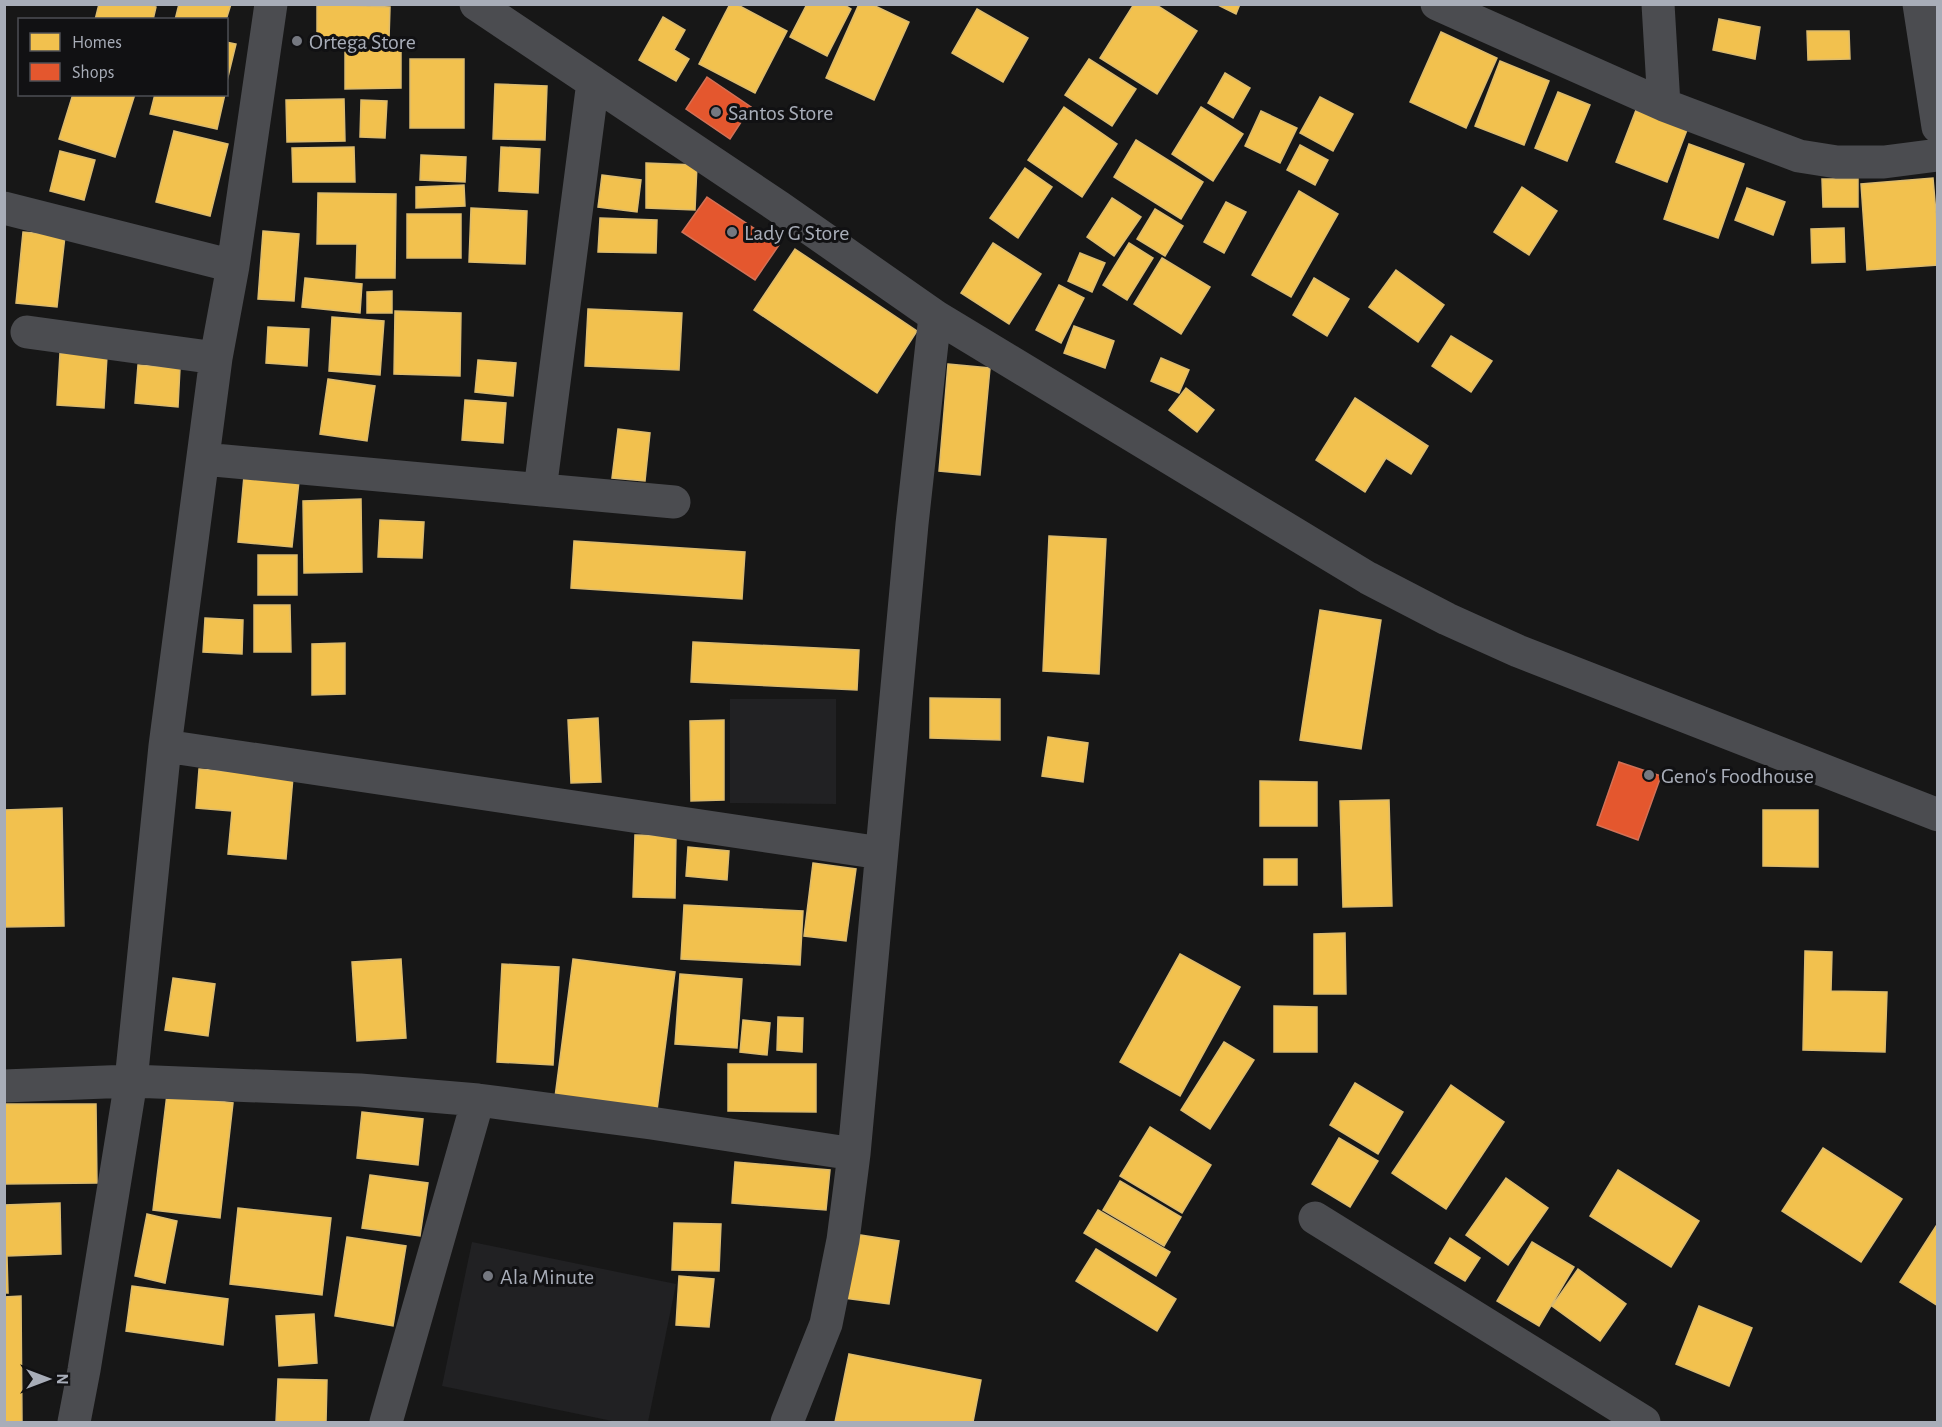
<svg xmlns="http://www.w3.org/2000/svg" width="1942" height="1427" font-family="'Alegreya Sans',sans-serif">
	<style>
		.built { fill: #212123 }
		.homes { fill: #f2c14e; stroke: #dcbb6e; stroke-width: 1.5 }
		.shops { fill: #e4572e; stroke: #d27157; stroke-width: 1.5 }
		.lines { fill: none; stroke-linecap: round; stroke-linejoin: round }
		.street { stroke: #4b4c50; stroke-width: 33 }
		.poi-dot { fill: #757880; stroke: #111113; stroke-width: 2 }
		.labels { text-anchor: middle; stroke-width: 6; stroke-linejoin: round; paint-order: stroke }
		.poi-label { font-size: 22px; fill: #a8adb8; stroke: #111113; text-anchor: start }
	</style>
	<rect width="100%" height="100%" fill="#171717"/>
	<path class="built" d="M 730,699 L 836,699 L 836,804 L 730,803 Z
		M 472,1242 L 676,1284 L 648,1422 L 617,1422 L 442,1386 Z"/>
	<path class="homes" d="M 99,4 L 146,4 L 156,7 L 153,20 L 95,20 Z
		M 179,4 L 231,4 L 226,20 L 175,20 Z
		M 317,4 L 390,7 L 389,39 L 317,37 Z
		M 730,4 L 736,4 L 787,31 L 755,93 L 699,64 Z
		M 807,4 L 843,4 L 851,9 L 827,56 L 790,37 Z
		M 859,4 L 871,4 L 909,22 L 874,100 L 826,78 Z
		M 1134,4 L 1155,4 L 1197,31 L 1157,94 L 1100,58 Z
		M 1216,4 L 1240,4 L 1236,14 Z
		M 977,9 L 1028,38 L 1003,82 L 952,53 Z
		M 663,17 L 685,30 L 674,50 L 689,59 L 676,81 L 639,60 Z
		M 1719,19 L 1760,27 L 1755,59 L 1713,50 Z
		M 1807,31 L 1849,31 L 1850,59 L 1808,60 Z
		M 1441,32 L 1497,58 L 1466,128 L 1410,102 Z
		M 226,42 L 236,44 L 226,85 Z
		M 401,49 L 401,88 L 345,89 L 345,50 Z
		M 410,59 L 464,59 L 464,128 L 410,128 Z
		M 1089,59 L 1136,89 L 1112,126 L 1065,95 Z
		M 1500,61 L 1549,81 L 1524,145 L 1475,126 Z
		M 1225,73 L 1250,88 L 1233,118 L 1208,103 Z
		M 495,84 L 547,86 L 545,140 L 493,139 Z
		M 1558,92 L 1590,105 L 1567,161 L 1535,148 Z
		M 73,94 L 135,94 L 115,157 L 59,139 Z
		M 155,94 L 225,94 L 217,129 L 150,114 Z
		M 1320,97 L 1353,114 L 1333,151 L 1300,133 Z
		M 344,99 L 345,141 L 287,142 L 286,100 Z
		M 361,100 L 387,101 L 385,138 L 360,137 Z
		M 1064,107 L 1117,144 L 1082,197 L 1028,160 Z
		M 1201,107 L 1243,134 L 1213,181 L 1172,154 Z
		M 1636,110 L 1687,130 L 1667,182 L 1616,162 Z
		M 1261,111 L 1297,128 L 1280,163 L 1245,146 Z
		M 174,131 L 228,144 L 210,216 L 156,202 Z
		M 1136,140 L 1203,182 L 1181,219 L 1114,177 Z
		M 1689,144 L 1744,164 L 1718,238 L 1664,219 Z
		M 1300,145 L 1328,160 L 1315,185 L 1287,170 Z
		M 354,147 L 355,182 L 293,182 L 292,148 Z
		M 501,147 L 540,149 L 538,193 L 499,191 Z
		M 60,151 L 95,160 L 84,200 L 50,191 Z
		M 421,155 L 466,157 L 465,182 L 420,180 Z
		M 646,163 L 697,165 L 695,210 L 646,208 Z
		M 1025,168 L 1052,187 L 1018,238 L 990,218 Z
		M 602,175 L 641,180 L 637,212 L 598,207 Z
		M 1933,178 L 1938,237 L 1938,265 L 1867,270 L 1861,184 Z
		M 1822,179 L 1858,179 L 1858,207 L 1823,207 Z
		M 464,185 L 465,206 L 416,208 L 416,187 Z
		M 1522,187 L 1557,211 L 1529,255 L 1494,232 Z
		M 1747,188 L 1785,202 L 1773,235 L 1735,220 Z
		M 1299,191 L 1338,214 L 1291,297 L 1252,275 Z
		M 318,193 L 396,194 L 395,278 L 356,278 L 357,244 L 317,244 Z
		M 1112,198 L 1141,217 L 1114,256 L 1087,237 Z
		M 1226,202 L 1246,212 L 1224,253 L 1204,242 Z
		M 471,208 L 527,211 L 525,264 L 469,262 Z
		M 1155,209 L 1183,226 L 1165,256 L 1137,239 Z
		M 407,214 L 461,214 L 461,258 L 407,258 Z
		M 600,218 L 657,220 L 656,253 L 598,252 Z
		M 1844,228 L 1845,262 L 1812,263 L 1811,229 Z
		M 263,231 L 299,234 L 294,301 L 258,299 Z
		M 23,232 L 65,236 L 57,307 L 16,303 Z
		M 993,243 L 1041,274 L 1009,324 L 961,293 Z
		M 1129,243 L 1153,258 L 1127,300 L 1103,285 Z
		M 795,249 L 917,331 L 877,393 L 754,310 Z
		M 1080,253 L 1105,263 L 1092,292 L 1068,281 Z
		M 1162,258 L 1210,287 L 1181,334 L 1134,304 Z
		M 1396,270 L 1444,305 L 1418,342 L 1369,307 Z
		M 305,278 L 362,284 L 360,313 L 302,307 Z
		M 1314,278 L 1349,299 L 1327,336 L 1293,315 Z
		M 1059,285 L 1084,298 L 1061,343 L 1036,330 Z
		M 392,291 L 392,313 L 367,313 L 367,292 Z
		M 588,309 L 682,313 L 679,370 L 585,366 Z
		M 395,311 L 461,313 L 460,376 L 394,374 Z
		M 332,317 L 384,321 L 380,375 L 329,371 Z
		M 1074,326 L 1114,341 L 1105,368 L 1064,353 Z
		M 268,327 L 309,329 L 307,366 L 266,363 Z
		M 1451,336 L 1492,361 L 1471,392 L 1432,366 Z
		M 60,353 L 107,356 L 104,408 L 57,405 Z
		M 1161,358 L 1189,370 L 1179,393 L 1151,381 Z
		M 478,360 L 516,363 L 513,396 L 475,392 Z
		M 948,364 L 990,368 L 980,475 L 939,471 Z
		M 138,365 L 180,368 L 178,407 L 135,403 Z
		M 328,379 L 375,386 L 367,441 L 320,434 Z
		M 1186,388 L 1214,410 L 1197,432 L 1169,410 Z
		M 1355,398 L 1428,446 L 1411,474 L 1386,458 L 1365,492 L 1316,460 Z
		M 465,400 L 506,403 L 503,443 L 462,440 Z
		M 618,429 L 650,433 L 645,481 L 612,478 Z
		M 244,476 L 299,481 L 292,547 L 238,542 Z
		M 361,499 L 362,572 L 304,573 L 303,501 Z
		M 380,520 L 424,522 L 422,558 L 378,557 Z
		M 1049,536 L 1106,539 L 1099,674 L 1043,671 Z
		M 574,541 L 745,552 L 742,599 L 571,588 Z
		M 258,555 L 297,555 L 297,595 L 258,595 Z
		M 254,605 L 290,605 L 291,652 L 254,652 Z
		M 1320,610 L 1381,620 L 1361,749 L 1300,740 Z
		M 205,618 L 243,620 L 242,654 L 203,652 Z
		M 693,642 L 859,650 L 857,690 L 691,682 Z
		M 345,643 L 345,694 L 312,695 L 312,644 Z
		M 930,698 L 1000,699 L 1000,740 L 930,738 Z
		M 598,718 L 601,782 L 571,783 L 568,720 Z
		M 724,720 L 724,800 L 691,801 L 690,721 Z
		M 1048,737 L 1088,743 L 1083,782 L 1042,776 Z
		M 199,769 L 293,777 L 286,859 L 228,854 L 232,811 L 196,808 Z
		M 1260,781 L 1317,782 L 1317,826 L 1260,826 Z
		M 1389,800 L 1392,906 L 1343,907 L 1340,801 Z
		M 62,808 L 64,926 L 4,927 L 4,810 Z
		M 1763,810 L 1818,810 L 1818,867 L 1763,866 Z
		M 635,835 L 676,836 L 675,898 L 633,897 Z
		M 688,847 L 729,851 L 727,880 L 686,876 Z
		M 1264,859 L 1297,859 L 1297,885 L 1264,885 Z
		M 813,863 L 856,869 L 846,941 L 804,936 Z
		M 684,905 L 803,911 L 800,965 L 681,959 Z
		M 1345,933 L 1346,994 L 1314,994 L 1314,934 Z
		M 1805,951 L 1832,952 L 1831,991 L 1887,992 L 1885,1052 L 1803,1050 Z
		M 1180,954 L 1240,987 L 1180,1096 L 1120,1062 Z
		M 401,959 L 406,1038 L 357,1041 L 352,962 Z
		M 573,959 L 675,972 L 657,1110 L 555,1097 Z
		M 502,964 L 559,967 L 553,1065 L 497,1062 Z
		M 680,974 L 742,979 L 737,1048 L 675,1044 Z
		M 173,978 L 215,984 L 208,1036 L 165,1030 Z
		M 1274,1006 L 1317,1007 L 1317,1052 L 1274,1052 Z
		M 778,1017 L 803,1018 L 802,1052 L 777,1050 Z
		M 743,1020 L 770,1023 L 767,1055 L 740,1052 Z
		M 1224,1042 L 1254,1060 L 1210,1129 L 1181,1110 Z
		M 728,1064 L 816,1064 L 816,1112 L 728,1111 Z
		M 1355,1083 L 1403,1112 L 1378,1154 L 1330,1125 Z
		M 1451,1085 L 1504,1122 L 1446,1209 L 1392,1173 Z
		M 167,1094 L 233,1103 L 220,1218 L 153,1210 Z
		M 4,1104 L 96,1104 L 97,1183 L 4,1184 Z
		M 362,1112 L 423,1119 L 418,1165 L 357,1158 Z
		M 1150,1127 L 1211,1165 L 1182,1213 L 1120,1176 Z
		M 1339,1138 L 1378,1161 L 1350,1207 L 1312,1184 Z
		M 1823,1148 L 1902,1199 L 1861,1262 L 1782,1211 Z
		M 735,1162 L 830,1170 L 826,1210 L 732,1203 Z
		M 1618,1170 L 1699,1221 L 1671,1267 L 1590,1216 Z
		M 370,1175 L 428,1183 L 420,1236 L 362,1228 Z
		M 1506,1178 L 1548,1208 L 1508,1265 L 1466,1235 Z
		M 1120,1181 L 1181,1217 L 1164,1246 L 1103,1210 Z
		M 60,1203 L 61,1254 L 7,1256 L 8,1293 L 4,1293 L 4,1205 Z
		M 238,1208 L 331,1218 L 322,1295 L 230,1284 Z
		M 1098,1210 L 1170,1252 L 1156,1276 L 1084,1233 Z
		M 147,1214 L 177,1221 L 165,1283 L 135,1276 Z
		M 674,1223 L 721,1224 L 719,1271 L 672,1270 Z
		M 1938,1223 L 1938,1306 L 1900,1282 Z
		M 854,1234 L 899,1241 L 889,1304 L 844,1298 Z
		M 347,1237 L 406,1246 L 393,1326 L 335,1316 Z
		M 1450,1238 L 1480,1258 L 1465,1281 L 1435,1263 Z
		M 1532,1242 L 1574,1267 L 1539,1326 L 1497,1301 Z
		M 1096,1249 L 1176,1299 L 1157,1331 L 1076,1281 Z
		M 1578,1269 L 1626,1304 L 1600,1341 L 1552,1306 Z
		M 679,1276 L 714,1279 L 709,1327 L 676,1325 Z
		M 132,1286 L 228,1299 L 223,1345 L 126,1331 Z
		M 21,1296 L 22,1422 L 4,1422 L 4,1297 Z
		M 1699,1306 L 1752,1328 L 1729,1386 L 1676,1364 Z
		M 314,1314 L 317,1363 L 279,1366 L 276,1316 Z
		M 849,1354 L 981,1380 L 973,1422 L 835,1422 Z
		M 278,1379 L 327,1380 L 326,1422 L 276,1422 Z"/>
	<path class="shops" d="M 707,77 L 751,107 L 730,139 L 686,109 Z
		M 707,197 L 779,245 L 755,280 L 682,232 Z
		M 1619,762 L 1661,776 L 1638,840 L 1597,825 Z"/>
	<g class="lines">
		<path class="street" d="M 476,4 L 779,207 L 935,316 L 1368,578 L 1447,619 L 1518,651 L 1938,815
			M 1437,4 L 1664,105 L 1799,156 L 1837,162 L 1884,162 L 1938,155
			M 1658,4 L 1664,105
			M 1919,4 L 1938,127
			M 4,208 L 233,266
			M 27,332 L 216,358
			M 203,459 L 674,502
			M 540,490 L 593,82
			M 165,746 L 881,853
			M 4,1086 L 131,1081 L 360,1090 L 478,1100 L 651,1123 L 854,1154
			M 1315,1218 L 1644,1422
			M 74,1422 L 84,1370 L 131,1081 L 165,746 L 216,358 L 233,266 L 271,4
			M 386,1422 L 478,1100
			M 787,1422 L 826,1324 L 843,1240 L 854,1154 L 912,524 L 935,316"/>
	</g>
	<g class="poi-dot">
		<circle cx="297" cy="41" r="6"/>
		<circle cx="716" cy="112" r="6"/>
		<circle cx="732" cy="232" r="6"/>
		<circle cx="1649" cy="775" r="6"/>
		<circle cx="488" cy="1276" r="6"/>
	</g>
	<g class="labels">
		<g class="poi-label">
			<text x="309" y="49">Ortega Store</text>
			<text x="728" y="120">Santos Store</text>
			<text x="744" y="240">Lady G Store</text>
			<text x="1661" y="783">Geno's Foodhouse</text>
			<text x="500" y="1284">Ala Minute</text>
		</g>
	</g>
	<rect width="1942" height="1427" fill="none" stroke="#a8adb8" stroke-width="12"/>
	<rect x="18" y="18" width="210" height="78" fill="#111113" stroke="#4d4f55" stroke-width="1.5"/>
	<rect x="30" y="33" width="30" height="18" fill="#f2c14e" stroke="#4d4f55" stroke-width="1.5"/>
	<text x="72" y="48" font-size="18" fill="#a8adb8">Homes</text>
	<rect x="30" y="63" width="30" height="18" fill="#e4572e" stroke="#4d4f55" stroke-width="1.5"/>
	<text x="72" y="78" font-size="18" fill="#a8adb8">Shops</text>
	<g transform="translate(48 1379) rotate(90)" stroke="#111113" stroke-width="4.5" paint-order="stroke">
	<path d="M0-4.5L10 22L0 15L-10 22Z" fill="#a8adb8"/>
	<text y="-9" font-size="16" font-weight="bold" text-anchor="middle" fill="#a8adb8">N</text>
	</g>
</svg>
